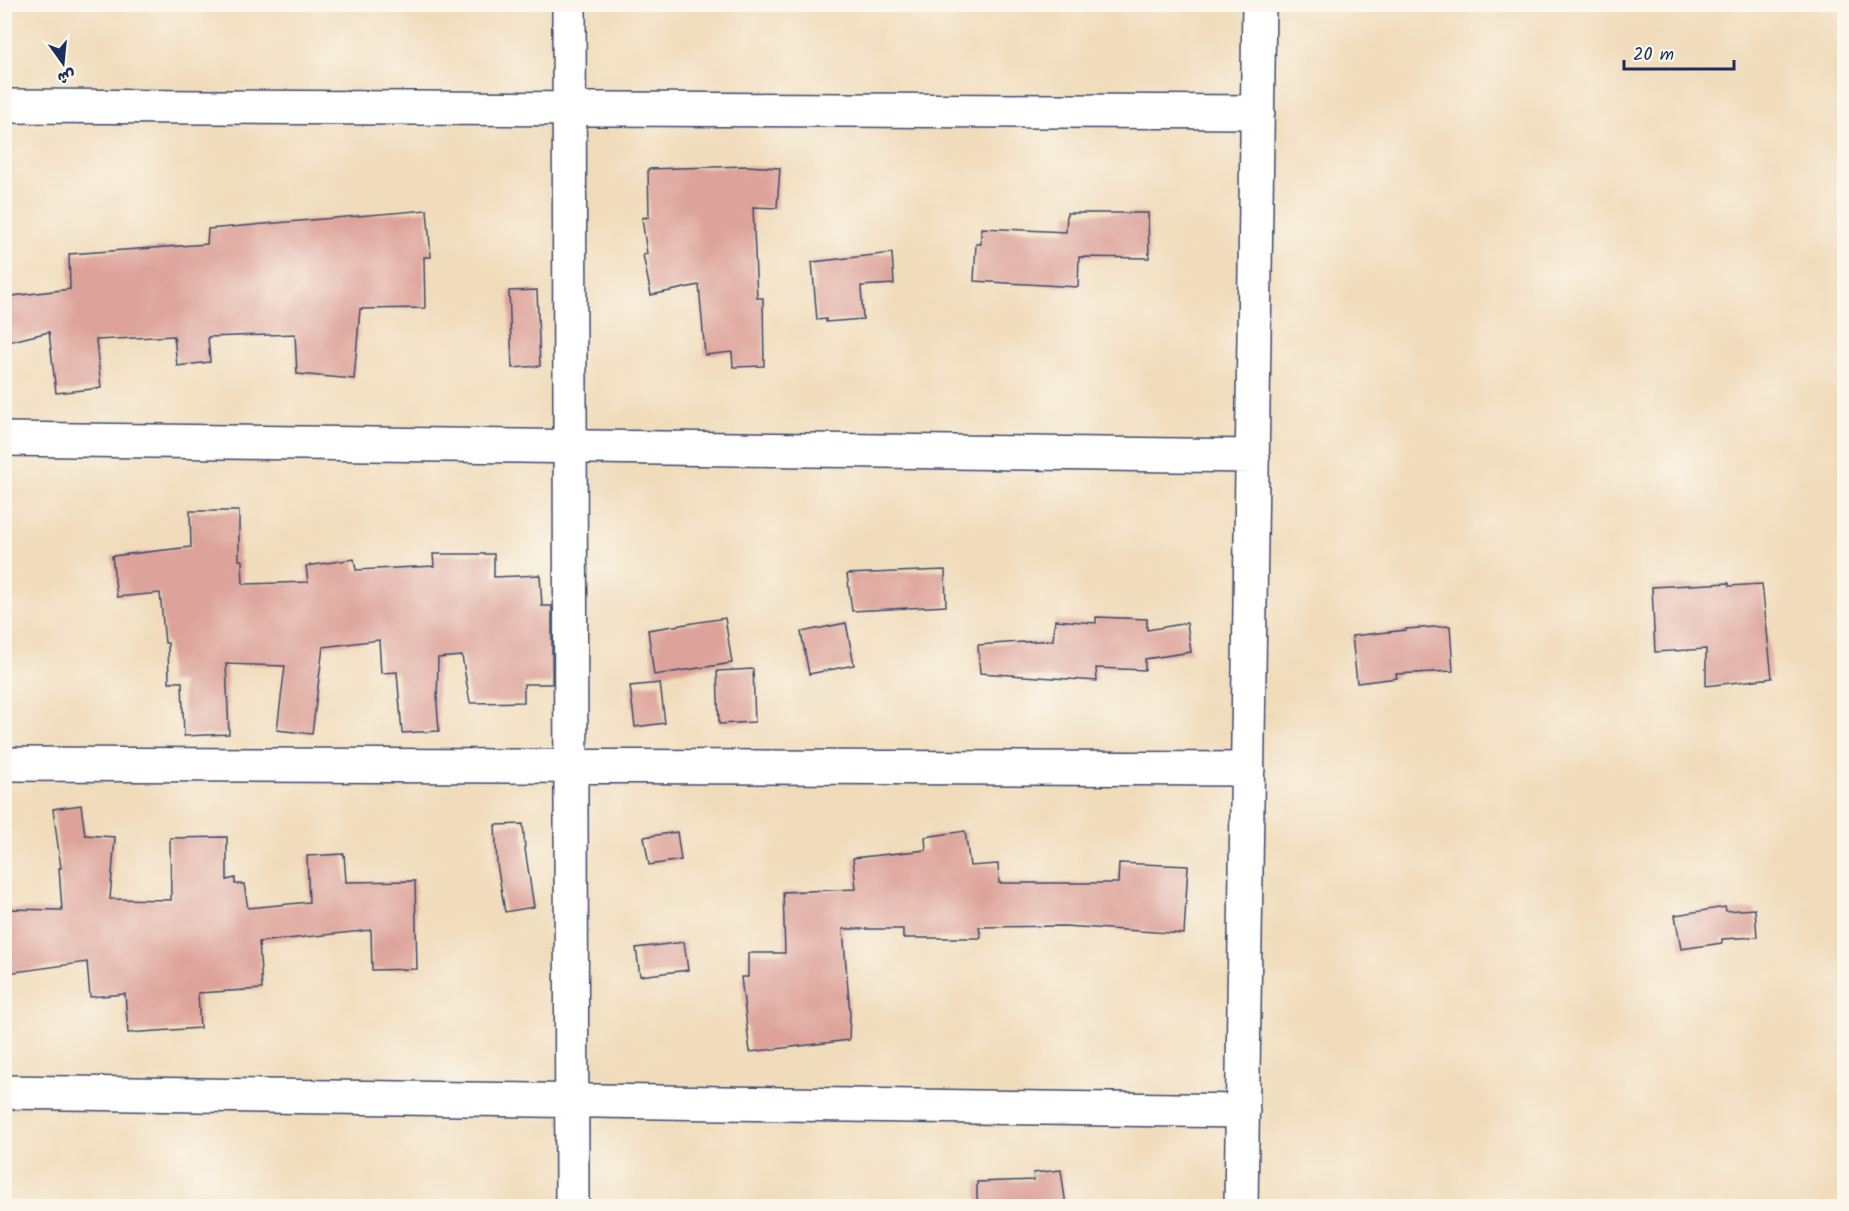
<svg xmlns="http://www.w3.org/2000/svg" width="1849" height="1211" font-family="Kalam,'Playpen Sans Arabic',sans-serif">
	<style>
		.building { fill: #dda39a }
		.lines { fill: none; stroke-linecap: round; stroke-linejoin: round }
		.minor-casing { stroke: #3b496c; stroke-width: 36 }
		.minor { stroke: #fff; stroke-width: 33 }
	</style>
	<rect width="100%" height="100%" fill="#fbf7ec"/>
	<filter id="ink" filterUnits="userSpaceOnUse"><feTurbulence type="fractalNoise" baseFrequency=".0167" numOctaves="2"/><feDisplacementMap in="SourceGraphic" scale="12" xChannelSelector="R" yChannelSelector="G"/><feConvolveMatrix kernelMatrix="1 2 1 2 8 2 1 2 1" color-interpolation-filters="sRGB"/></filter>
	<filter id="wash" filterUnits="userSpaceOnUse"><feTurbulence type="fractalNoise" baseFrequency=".008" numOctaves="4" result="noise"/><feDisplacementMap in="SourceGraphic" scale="24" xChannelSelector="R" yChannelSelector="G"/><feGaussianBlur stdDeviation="1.35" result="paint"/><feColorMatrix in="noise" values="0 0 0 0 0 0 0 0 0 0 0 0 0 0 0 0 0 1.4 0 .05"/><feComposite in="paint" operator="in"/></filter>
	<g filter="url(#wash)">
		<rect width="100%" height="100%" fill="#f0dcbb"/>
		<g id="blocks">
			<path class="building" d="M 746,166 L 780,168 L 777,208 L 753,207 L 757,298 L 763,298 L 764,366 L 733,367 L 732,352 L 705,355 L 699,285 L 651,295 L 643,255 L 647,254 L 642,218 L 649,217 L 648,169 Z
				M 427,210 L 431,257 L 424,257 L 425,308 L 360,309 L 354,379 L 297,374 L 295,334 L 208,337 L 210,362 L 177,366 L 174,336 L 96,340 L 101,388 L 56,393 L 49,332 L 4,343 L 4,297 L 70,289 L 69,254 L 207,244 L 208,229 Z
				M 1067,213 L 1148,213 L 1149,258 L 1079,257 L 1078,287 L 974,281 L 976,244 L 981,244 L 981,228 L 1066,232 Z
				M 892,253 L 894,284 L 861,286 L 863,319 L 826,322 L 826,319 L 817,320 L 812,262 Z
				M 537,290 L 540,366 L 512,368 L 509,291 Z
				M 190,511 L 239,511 L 239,560 L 242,560 L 243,584 L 308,582 L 306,566 L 354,559 L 356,570 L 434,566 L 433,554 L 494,554 L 494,577 L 540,575 L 542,606 L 552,606 L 552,684 L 524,684 L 524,702 L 470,703 L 462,656 L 438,658 L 437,704 L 439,731 L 402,733 L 397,672 L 381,673 L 379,640 L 323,647 L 312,734 L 277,730 L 285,666 L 226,664 L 229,734 L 184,736 L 182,682 L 169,682 L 168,643 L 165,643 L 160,593 L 117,597 L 112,556 L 191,547 Z
				M 945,570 L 946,606 L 852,611 L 847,574 Z
				M 1729,583 L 1729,586 L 1762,584 L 1772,678 L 1706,686 L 1706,649 L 1655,652 L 1652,587 Z
				M 1096,617 L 1147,619 L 1147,630 L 1187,623 L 1191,652 L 1145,659 L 1145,670 L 1096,668 L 1097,681 L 980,673 L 978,645 L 1053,640 L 1055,620 L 1096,623 Z
				M 725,618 L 732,663 L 654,675 L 648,630 Z
				M 846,623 L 854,665 L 809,674 L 801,632 Z
				M 1450,626 L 1453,671 L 1396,674 L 1397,678 L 1357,683 L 1352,636 L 1406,630 L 1406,629 Z
				M 753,669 L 755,722 L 719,724 L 717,671 Z
				M 660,683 L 665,723 L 635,727 L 630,686 Z
				M 81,805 L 85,835 L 115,837 L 110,899 L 171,900 L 170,838 L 227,837 L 227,880 L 235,878 L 235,884 L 244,884 L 248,908 L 309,902 L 307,856 L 344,854 L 346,882 L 415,881 L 417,969 L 372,970 L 371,930 L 259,942 L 262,989 L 198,993 L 200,1028 L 128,1033 L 125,994 L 90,997 L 87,962 L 8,973 L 4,949 L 4,909 L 62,910 L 59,868 L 61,868 L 53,809 Z
				M 523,824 L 525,849 L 534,907 L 505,912 L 497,864 L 495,825 Z
				M 965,831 L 970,866 L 998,864 L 999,883 L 1118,883 L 1119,863 L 1188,866 L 1184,934 L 1064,926 L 979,927 L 981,938 L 903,938 L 903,929 L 843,929 L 850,1014 L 849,1040 L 750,1052 L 741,977 L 748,977 L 748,953 L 785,953 L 783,892 L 856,889 L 853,858 L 926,850 L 925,837 Z
				M 677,832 L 681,860 L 649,865 L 644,837 Z
				M 1725,907 L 1726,911 L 1755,909 L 1757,937 L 1722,939 L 1722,943 L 1681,949 L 1675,915 Z
				M 684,942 L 688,970 L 640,976 L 636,948 Z
				M 1061,1170 L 1066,1206 L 977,1206 L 977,1182 L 1034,1180 L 1033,1173 Z"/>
		</g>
	</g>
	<g filter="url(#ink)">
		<use href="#blocks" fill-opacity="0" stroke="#3b496c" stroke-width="1.5"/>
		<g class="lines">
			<defs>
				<path id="minor" d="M 569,4 L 572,1206
					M 4,106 L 1258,112
					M 4,439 L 1253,456
					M 4,764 L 1248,769
					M 4,1092 L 1243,1111
					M 1241,1206 L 1259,4"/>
			</defs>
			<use href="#minor" class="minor-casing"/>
			<use href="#minor" class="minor"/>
		</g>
	</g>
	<rect width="1849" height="1211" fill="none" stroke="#fbf7ec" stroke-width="24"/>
	<g transform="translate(63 63) rotate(165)" stroke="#fbf7ec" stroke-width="4.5" paint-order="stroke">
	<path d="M0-4.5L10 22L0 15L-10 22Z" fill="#1b2f5e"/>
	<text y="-9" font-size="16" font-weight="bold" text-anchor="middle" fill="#1b2f5e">ش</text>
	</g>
	<path d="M1624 60v9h110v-9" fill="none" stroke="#1b2f5e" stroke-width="3"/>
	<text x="1633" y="60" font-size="18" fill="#1b2f5e" stroke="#fbf7ec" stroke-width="4.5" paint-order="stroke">20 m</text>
</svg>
